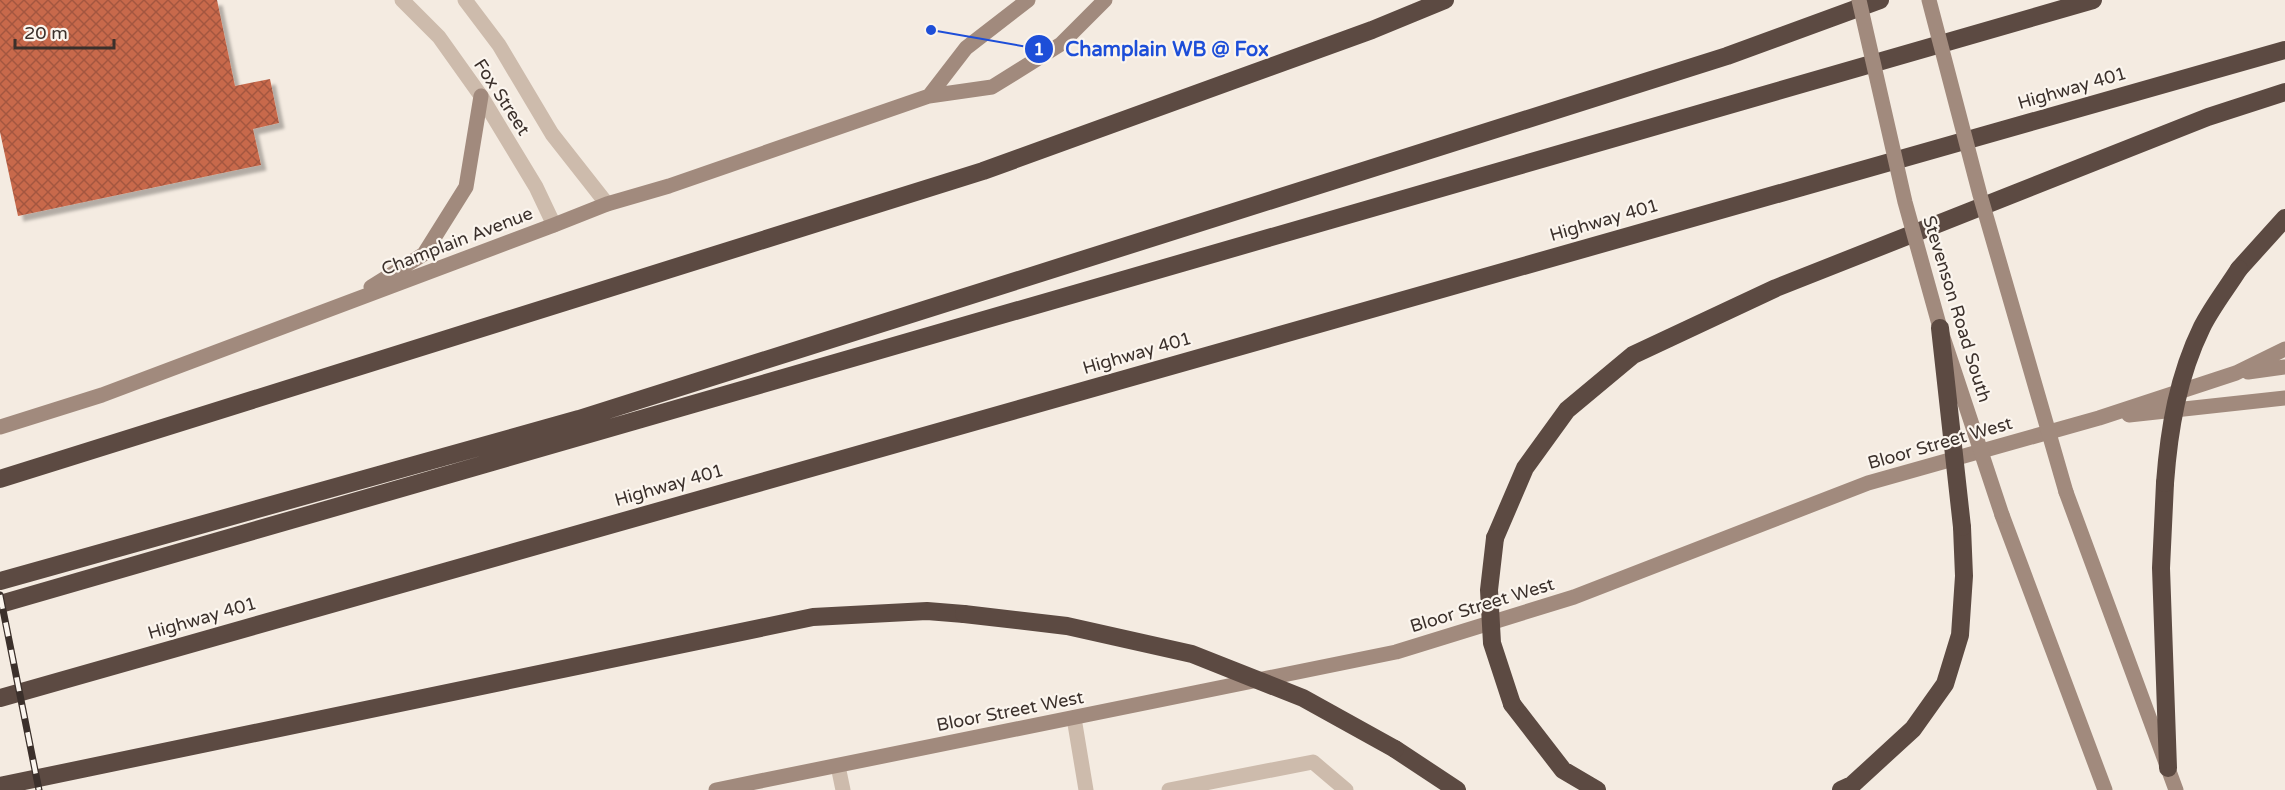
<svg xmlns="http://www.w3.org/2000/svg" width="2285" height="790" font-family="'Varela Round',sans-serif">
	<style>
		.building { fill: url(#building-cross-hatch); filter: url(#shadow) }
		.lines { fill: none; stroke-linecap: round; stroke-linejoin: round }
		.service { stroke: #cdbbac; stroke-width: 15 }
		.minor { stroke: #cdbbac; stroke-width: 15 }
		.secondary { stroke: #a18a7d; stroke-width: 15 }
		.motorway { stroke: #5c4a42; stroke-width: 18 }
		.rail-casing { stroke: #3b302b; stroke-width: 7 }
		.rail { stroke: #fbf5ee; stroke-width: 4.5; stroke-dasharray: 14; stroke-linecap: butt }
		.secondary-bridge { stroke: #a18a7d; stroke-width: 15 }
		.motorway-bridge { stroke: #5c4a42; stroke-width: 18 }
		.labels { text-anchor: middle; stroke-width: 4.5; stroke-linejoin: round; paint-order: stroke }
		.street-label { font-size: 18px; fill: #3b302b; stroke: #fbf5ee }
		.leader { fill: none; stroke: #1d4ed8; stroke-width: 2 }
		.callout-dot { fill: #1d4ed8; stroke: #fbf5ee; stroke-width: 2 }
		.mark-label { font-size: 18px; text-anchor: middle; font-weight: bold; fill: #fff }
		.callout-label { font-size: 20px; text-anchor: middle; font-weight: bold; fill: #1d4ed8; stroke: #fbf5ee; stroke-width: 4.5; stroke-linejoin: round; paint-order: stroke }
	</style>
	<defs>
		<pattern id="building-cross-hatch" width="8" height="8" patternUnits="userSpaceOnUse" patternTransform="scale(1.5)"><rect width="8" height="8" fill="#c8694b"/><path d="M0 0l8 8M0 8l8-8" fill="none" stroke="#a4573f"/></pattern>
		<filter id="shadow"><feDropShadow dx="5.5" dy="5.5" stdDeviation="1.5" flood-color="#0004"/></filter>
	</defs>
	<rect width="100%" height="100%" fill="#f4ebe1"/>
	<path class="building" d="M 0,0 L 217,0 L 235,86 L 270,79 L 279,123 L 253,129 L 261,165 L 18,216 L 0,132 Z"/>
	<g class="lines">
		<path class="service" d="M 1074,718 L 1086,790
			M 838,766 L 843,790
			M 1169,790 L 1313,762 L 1346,790"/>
		<path class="minor" d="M 402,0 L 439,37 L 481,96 L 536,187 L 554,225
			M 465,0 L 499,45 L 552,134 L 607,204"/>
		<path class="secondary" d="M 929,96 L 966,48 L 1028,0
			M 371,287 L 424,254 L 466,187 L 481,96
			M 2248,372 L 2285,367
			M 2129,415 L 2285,398
			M 0,427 L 102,395 L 554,225 L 607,204 L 669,186 L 929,96 L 992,87 L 1061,44 L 1105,0
			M 2066,492 L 2176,790
			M 2002,515 L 2105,790
			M 716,790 L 1396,652 L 1574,597 L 1868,483 L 2099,418 L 2236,373 L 2285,349"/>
		<path class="motorway" d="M 2239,269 L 2285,218
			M 0,479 L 983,171 L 1372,30 L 1445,0
			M 2165,483 L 2161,568 L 2168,768
			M 1495,538 L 1525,468 L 1567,410 L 1633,355 L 1776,288 L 2208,117 L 2285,92
			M 0,581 L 579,419 L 1727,56 L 1880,0
			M 0,604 L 2093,0
			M 0,698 L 2285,50
			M 1512,704 L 1563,770 L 1597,790
			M 1395,749 L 1457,790
			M 0,786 L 813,617 L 927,611 L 964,614
			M 1841,790 L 1852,785 L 1913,729 L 1945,684 L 1960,635 L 1964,576 L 1962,527"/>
		<defs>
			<path id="rail" d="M 0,595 L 39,790"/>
		</defs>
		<use href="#rail" class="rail-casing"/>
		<use href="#rail" class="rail"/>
		<path class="secondary-bridge" d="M 1859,0 L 1905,202 L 1940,328 L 2002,515
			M 1929,0 L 1980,195 L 2066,492"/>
		<path class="motorway-bridge" d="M 1940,328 L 1962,527
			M 2165,483 C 2169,429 2178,376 2202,327 C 2212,307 2227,288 2239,269
			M 1495,538 L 1489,590 L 1492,643 L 1512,704
			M 964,614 L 1067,626 L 1192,654 L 1303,698 L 1395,749"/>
	</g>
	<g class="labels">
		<g class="street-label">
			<text transform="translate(2072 88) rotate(-16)" y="6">Highway 401</text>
			<text transform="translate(502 97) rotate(57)" y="6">Fox Street</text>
			<text transform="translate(1604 220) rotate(-16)" y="6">Highway 401</text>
			<text transform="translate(457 241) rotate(-21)" y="6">Champlain Avenue</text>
			<text transform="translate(1957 309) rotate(73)" y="6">Stevenson Road South</text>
			<text transform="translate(1137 353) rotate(-16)" y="6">Highway 401</text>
			<text transform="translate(1940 443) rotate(-16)" y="6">Bloor Street West</text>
			<text transform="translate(669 485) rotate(-16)" y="6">Highway 401</text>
			<text transform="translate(1482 605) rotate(-17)" y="6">Bloor Street West</text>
			<text transform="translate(202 618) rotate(-16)" y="6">Highway 401</text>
			<text transform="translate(1010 711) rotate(-11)" y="6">Bloor Street West</text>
		</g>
	</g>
	<path class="leader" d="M931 30L1039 49"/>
	<g class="callout-dot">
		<circle cx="931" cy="30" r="6"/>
		<circle cx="1039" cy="49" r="15"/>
	</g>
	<g class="mark-label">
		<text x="1039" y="55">1</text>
	</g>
	<g class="callout-label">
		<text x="1167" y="56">Champlain WB @ Fox</text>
	</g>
	<path d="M15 39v9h99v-9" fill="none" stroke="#3b302b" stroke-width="3"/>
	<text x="24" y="39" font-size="18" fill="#3b302b" stroke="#fbf5ee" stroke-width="4.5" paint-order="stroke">20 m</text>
</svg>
